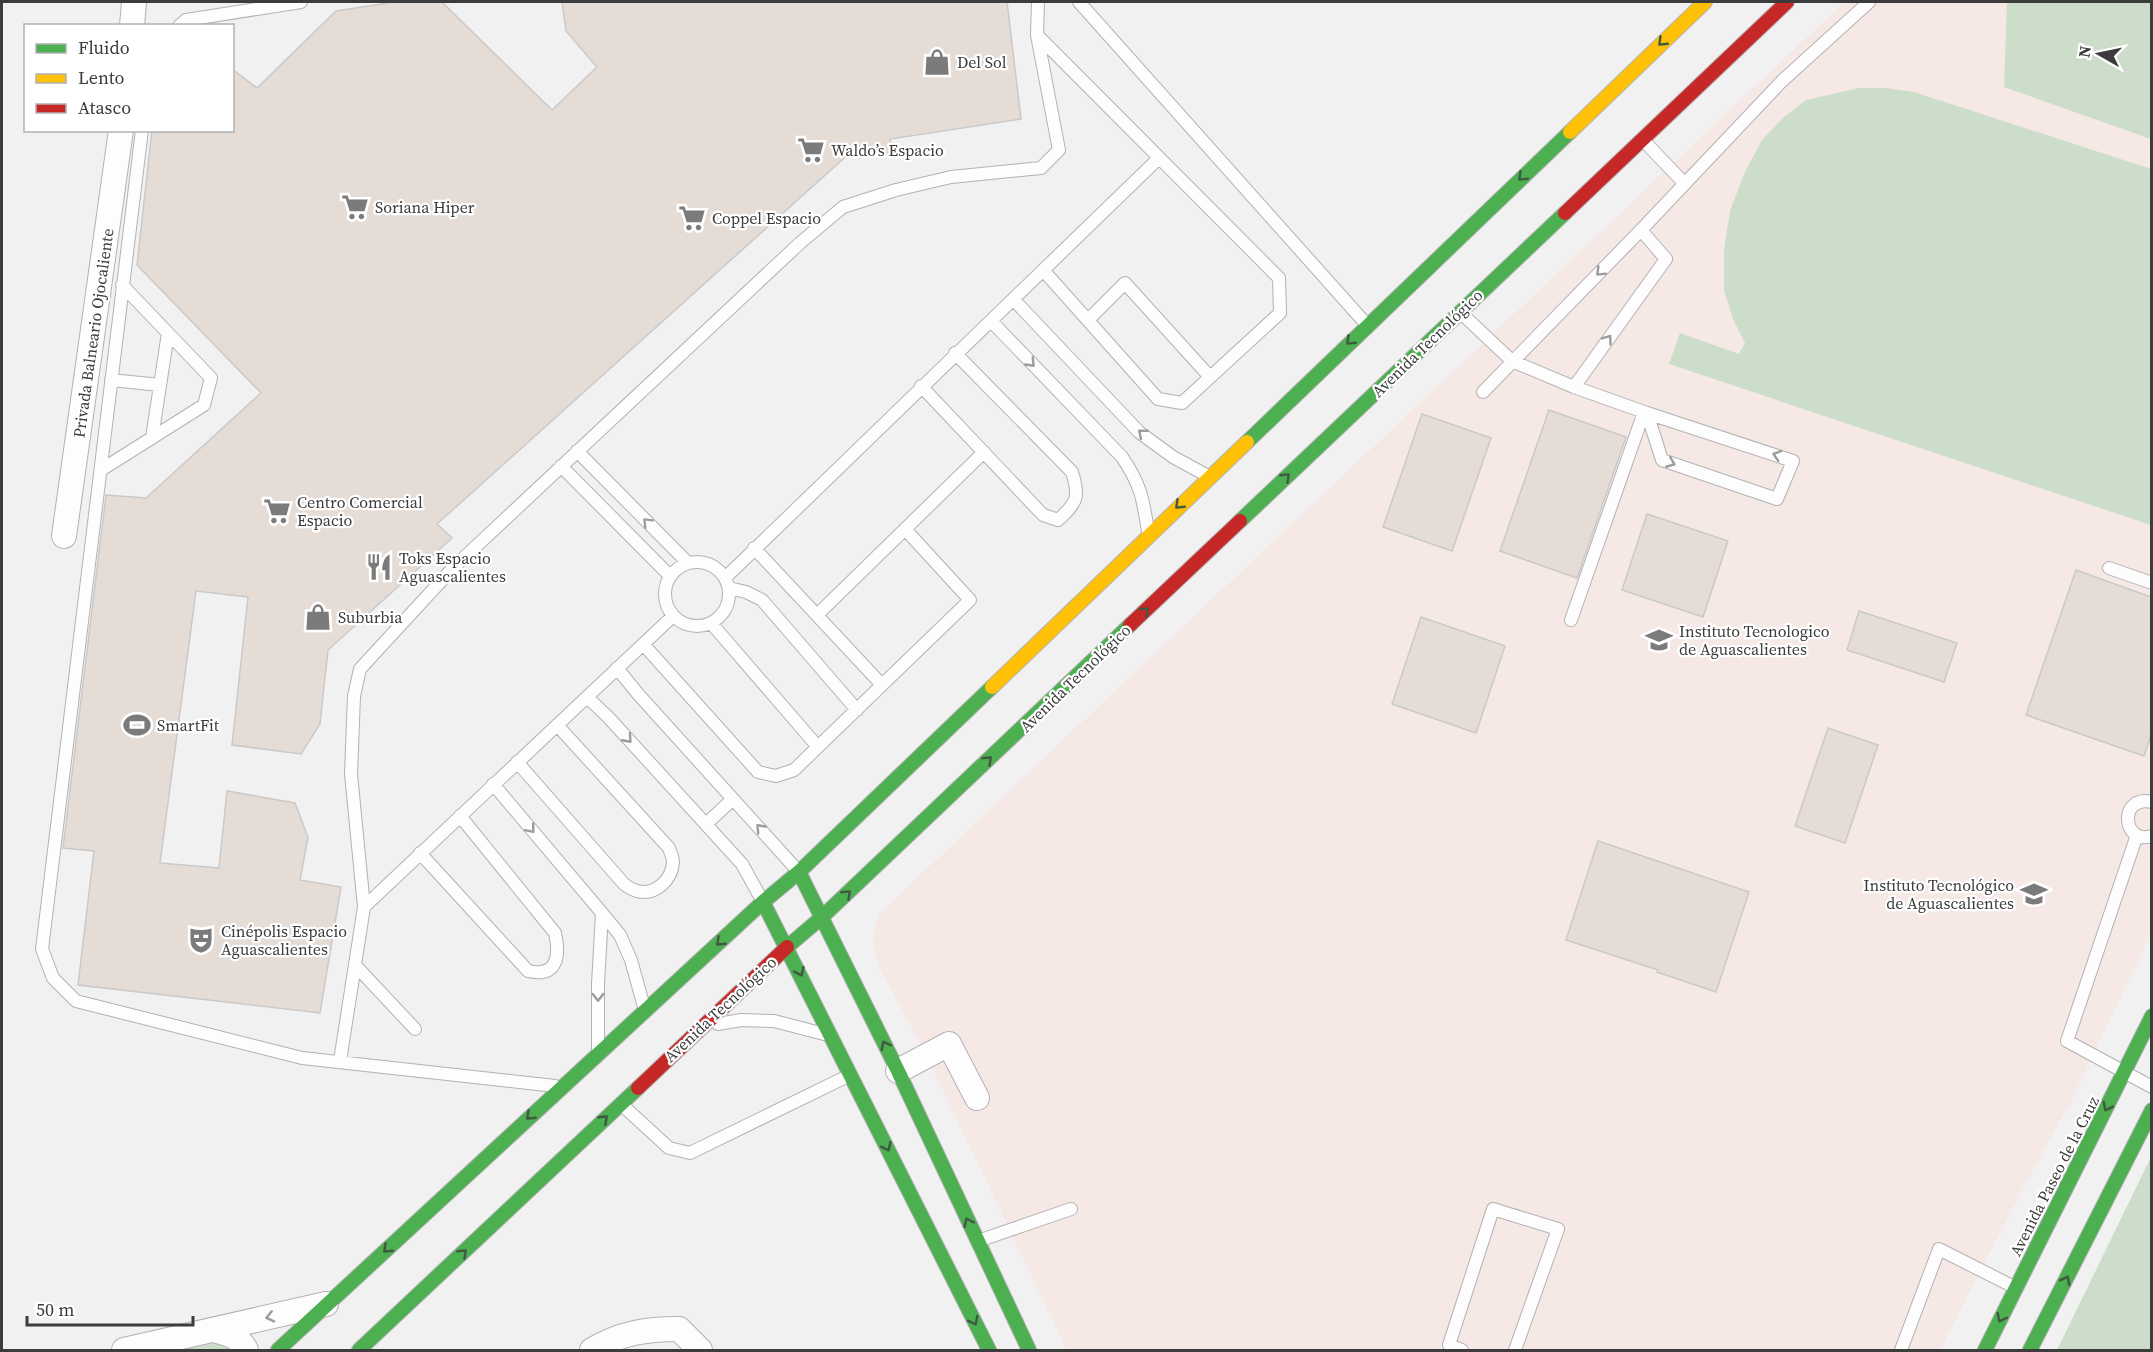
<svg xmlns="http://www.w3.org/2000/svg" width="2153" height="1352" font-family="'Source Serif 4',serif">
	<style>
		.education { fill: #f6e8e4 }
		.green { fill: #ccddc9 }
		.building { fill: #e6dcd6; stroke: #cac9ca; stroke-width: 1.5 }
		.lines { fill: none; stroke-linecap: round; stroke-linejoin: round }
		.lane-casing { stroke: #b2b2b2; stroke-width: 14 }
		.street-casing { stroke: #b2b2b2; stroke-width: 26 }
		.fast-casing { stroke: #b2b2b2; stroke-width: 16 }
		.slow-casing { stroke: #b2b2b2; stroke-width: 16 }
		.jam-casing { stroke: #b2b2b2; stroke-width: 16 }
		.lane { stroke: #fdfdfd; stroke-width: 12 }
		.street { stroke: #fdfdfd; stroke-width: 24 }
		.fast { stroke: #4caf50; stroke-width: 14 }
		.slow { stroke: #ffc107; stroke-width: 14 }
		.jam { stroke: #c62828; stroke-width: 14 }
		.oneway { stroke: #405942 }
		.oneway2 { stroke: #9c9c9d }
		.labels { text-anchor: middle; stroke-width: 4.5; stroke-linejoin: round; paint-order: stroke }
		.poi-label { font-size: 16px; fill: #3c3c3d; stroke: #fff; text-anchor: start }
		.street-label { font-size: 16px; fill: #3c3c3d; stroke: #fff }
	</style>
	<rect width="100%" height="100%" fill="#f1f1f2"/>
	<path class="education" d="M 1844,2 L 2151,2 L 2151,934 L 2071,1101 L 2021,1192 L 1940,1350 L 1067,1350 L 926,1055 L 879,967 L 873,939 L 878,915 Z"/>
	<path class="green" d="M 2007,2 L 2151,2 L 2151,139 L 2004,87 Z
		M 1859,88 L 1885,88 L 1914,92 L 2151,169 L 2151,525 L 1669,364 L 1680,333 L 1739,354 L 1745,343 L 1733,319 L 1724,290 L 1724,251 L 1730,211 L 1744,174 L 1762,140 L 1784,117 L 1806,100 Z
		M 2151,1157 L 2151,1350 L 2057,1350 Z
		M 219,1341 L 236,1350 L 180,1350 Z"/>
	<path class="building" d="M 395,2 L 442,2 L 552,110 L 597,67 L 566,31 L 562,2 L 1007,2 L 1021,119 L 890,139 L 893,152 L 858,158 L 851,152 L 437,524 L 452,538 L 328,650 L 320,724 L 301,754 L 232,745 L 248,597 L 196,591 L 160,863 L 219,868 L 227,791 L 295,803 L 308,837 L 300,880 L 341,887 L 320,1013 L 78,985 L 94,851 L 63,848 L 106,495 L 146,498 L 261,393 L 137,265 L 152,130 L 232,130 L 232,69 L 257,88 L 336,11 Z
		M 1549,410 L 1626,437 L 1577,578 L 1500,551 Z
		M 1422,414 L 1491,438 L 1452,551 L 1383,527 Z
		M 1647,514 L 1728,541 L 1703,617 L 1622,590 Z
		M 2076,570 L 2151,597 L 2151,735 L 2144,756 L 2026,715 Z
		M 1859,611 L 1957,643 L 1944,682 L 1847,650 Z
		M 1421,617 L 1505,646 L 1476,733 L 1392,704 Z
		M 1828,728 L 1878,745 L 1845,843 L 1795,826 Z
		M 1598,841 L 1749,892 L 1716,992 L 1657,972 L 1658,970 L 1566,940 Z"/>
	<g class="lines">
		<defs>
			<path id="lane" d="M 1079,2 L 1367,325
				M 179,26 L 186,20 L 301,2
				M 1037,35 L 1038,2
				M 142,130 L 42,949 L 53,978 L 76,1001 L 302,1058 L 555,1086
				M 1642,139 L 1685,184
				M 1013,299 L 1139,432 L 1173,457 L 1208,476
				M 1461,313 L 1512,361 L 1574,387 L 1647,413 L 1793,461 L 1777,499 L 1662,460 L 1647,413
				M 1088,320 L 1125,283 L 1210,377
				M 991,321 L 1122,457 C 1141,485 1143,499 1148,531
				M 111,380 L 160,385
				M 921,386 L 1043,515 L 1058,520 C 1077,503 1080,497 1072,472 L 955,353
				M 1574,387 L 1666,259 L 1641,230
				M 1483,392 L 1641,230 L 1782,81 L 1869,2
				M 152,438 L 168,333
				M 577,451 L 688,563
				M 561,466 L 670,576
				M 101,470 L 204,405 L 211,378 L 122,285
				M 754,548 L 882,685
				M665 594a32 32 0 1 1 64 0a32 32 0 1 1-64 0Z
				M 2109,568 L 2152,583
				M 725,578 L 1159,158
				M 729,588 L 746,592 L 762,600 L 857,710
				M 817,615 L 984,452
				M 1571,620 L 1644,412
				M 711,623 L 818,747
				M 643,644 L 758,772 L 776,776 L 794,770 L 970,600 L 905,529
				M 617,668 L 638,694 L 798,871
				M 587,697 L 609,718 L 742,864 L 762,900
				M 517,762 L 624,884 C 628,887 632,890 637,891 C 655,896 672,880 673,862 C 673,857 670,852 669,848 L 557,725
				M 493,784 L 602,913 L 598,984 L 598,1049
				M 2152,802 C 2118,794 2122,846 2152,836
				M 706,824 L 733,799
				M 2137,835 L 2067,1041 L 2152,1087
				M 420,853 L 528,971 C 558,978 560,955 555,933 L 460,816
				M 364,907 L 673,616
				M 602,913 L 620,935 L 631,960 L 644,1007
				M 355,965 L 415,1029
				M 718,1024 L 741,1020 L 774,1021 L 824,1034
				M 340,1061 L 364,907 L 351,774 L 354,696 L 360,669 L 454,567 L 800,243 L 843,207 L 896,190 L 951,177 L 1041,168 L 1059,150 L 1037,35 L 1279,278 L 1280,313 L 1182,403 L 1158,399 L 1043,270
				M 621,1104 L 669,1148 L 690,1153 L 850,1075
				M 978,1241 L 1071,1209
				M 1462,1350 L 1449,1345 L 1493,1209 L 1558,1229 L 1515,1350
				M 1901,1350 L 1939,1249 L 2016,1288"/>
			<path id="street" d="M 132,26 L 134,2
				M 64,536 L 121,130
				M 898,1071 L 949,1044 L 977,1098
				M 214,1330 C 229,1334 239,1336 246,1350
				M 124,1350 L 326,1304
				M 592,1350 C 621,1333 645,1329 679,1329 L 700,1350"/>
			<path id="fast" d="M 1247,442 L 1570,132
				M 1240,521 L 1565,213
				M 799,872 L 898,1071 L 1029,1350
				M 787,947 L 821,918 L 1130,625
				M 278,1350 L 763,902
				M 359,1350 L 638,1088
				M 989,1350 L 763,902 L 799,872 L 992,687
				M 1985,1350 L 2152,1016
				M 2030,1350 L 2152,1110"/>
			<path id="slow" d="M 1570,132 L 1705,2
				M 992,687 L 1247,442"/>
			<path id="jam" d="M 1565,213 L 1787,2
				M 1130,625 L 1240,521
				M 638,1088 L 787,947"/>
		</defs>
		<use href="#lane" class="lane-casing"/>
		<use href="#street" class="street-casing"/>
		<use href="#fast" class="fast-casing"/>
		<use href="#slow" class="slow-casing"/>
		<use href="#jam" class="jam-casing"/>
		<use href="#lane" class="lane"/>
		<use href="#street" class="street"/>
		<use href="#fast" class="fast"/>
		<use href="#slow" class="slow"/>
		<use href="#jam" class="jam"/>
	</g>
	<defs><path id="oneway-chevron" d="M-2-3.5L2.5 0L-2 3.5" fill="none" stroke-width="1.6" stroke-linecap="round" stroke-linejoin="round" transform="scale(1.5)"/></defs>
	<g class="oneway">
		<use href="#oneway-chevron" transform="translate(1662 42) rotate(136)"/>
		<use href="#oneway-chevron" transform="translate(1522 177) rotate(136)"/>
		<use href="#oneway-chevron" transform="translate(1350 341) rotate(136)"/>
		<use href="#oneway-chevron" transform="translate(1286 477) rotate(-44)"/>
		<use href="#oneway-chevron" transform="translate(1179 505) rotate(136)"/>
		<use href="#oneway-chevron" transform="translate(1145 611) rotate(-44)"/>
		<use href="#oneway-chevron" transform="translate(988 760) rotate(-44)"/>
		<use href="#oneway-chevron" transform="translate(847 894) rotate(-44)"/>
		<use href="#oneway-chevron" transform="translate(720 942) rotate(137)"/>
		<use href="#oneway-chevron" transform="translate(800 972) rotate(64)"/>
		<use href="#oneway-chevron" transform="translate(885 1045) rotate(-117)"/>
		<use href="#oneway-chevron" transform="translate(2107 1107) rotate(117)"/>
		<use href="#oneway-chevron" transform="translate(530 1116) rotate(137)"/>
		<use href="#oneway-chevron" transform="translate(604 1119) rotate(-43)"/>
		<use href="#oneway-chevron" transform="translate(887 1147) rotate(63)"/>
		<use href="#oneway-chevron" transform="translate(968 1222) rotate(-115)"/>
		<use href="#oneway-chevron" transform="translate(387 1249) rotate(137)"/>
		<use href="#oneway-chevron" transform="translate(463 1253) rotate(-43)"/>
		<use href="#oneway-chevron" transform="translate(2066 1280) rotate(-63)"/>
		<use href="#oneway-chevron" transform="translate(2001 1318) rotate(117)"/>
		<use href="#oneway-chevron" transform="translate(974 1321) rotate(63)"/>
	</g>
	<g class="oneway2">
		<use href="#oneway-chevron" transform="translate(1600 272) rotate(135)"/>
		<use href="#oneway-chevron" transform="translate(1608 339) rotate(-54)"/>
		<use href="#oneway-chevron" transform="translate(1031 363) rotate(46)"/>
		<use href="#oneway-chevron" transform="translate(1142 433) rotate(-140)"/>
		<use href="#oneway-chevron" transform="translate(1777 455) rotate(-162)"/>
		<use href="#oneway-chevron" transform="translate(1671 463) rotate(22)"/>
		<use href="#oneway-chevron" transform="translate(647 522) rotate(-135)"/>
		<use href="#oneway-chevron" transform="translate(628 739) rotate(48)"/>
		<use href="#oneway-chevron" transform="translate(760 828) rotate(-133)"/>
		<use href="#oneway-chevron" transform="translate(531 829) rotate(50)"/>
		<use href="#oneway-chevron" transform="translate(598 997) rotate(90)"/>
		<use href="#oneway-chevron" transform="translate(270 1317) rotate(167)"/>
	</g>
	<defs>
		<symbol id="shop-bare" viewBox="-9 -9 18 18"><path d="M-5-2.5h2.3a2.7 3.5 0 0 1 5.4 0H5L5.5 6h-11ZM-1.5-2.5h3a1.5 2.3 0 0 0-3 0Z" fill="#7b7b7c" stroke="#fff" stroke-width="2.5" paint-order="stroke"/></symbol>
		<symbol id="supermarket-bare" viewBox="-9 -9 18 18"><path d="M-6-5.5h2.5l.6 2H6L4.5 2H-2.5L-4.4-4H-6ZM-1.5 3.2a1.3 1.3 0 1 0 .1 0ZM3 3.2a1.3 1.3 0 1 0 .1 0Z" fill="#7b7b7c" stroke="#fff" stroke-width="2.5" paint-order="stroke"/></symbol>
		<symbol id="restaurant-bare" viewBox="-9 -9 18 18"><path d="M-5-6h1v4h1v-4h1v4h1v-4h1v5L-1.5 .5V6h-2V.5L-5-1ZM5-6V6H3V1.5H1.5Q1.5-4 5-6Z" fill="#7b7b7c" stroke="#fff" stroke-width="2.5" paint-order="stroke"/></symbol>
		<symbol id="university-bare" viewBox="-9 -9 18 18"><path d="M0-5L7-2L0 1L-7-2ZM-4 1L0 2.5L4 1V4Q0 6-4 4Z" fill="#7b7b7c" stroke="#fff" stroke-width="2.5" paint-order="stroke"/></symbol>
		<symbol id="stadium-bare" viewBox="-9 -9 18 18"><path d="M0-5a6.5 5 0 1 0 0 10a6.5 5 0 1 0 0-10ZM-3.5-1.8h7v3.6h-7Z" fill="#7b7b7c" stroke="#fff" stroke-width="2.5" paint-order="stroke"/></symbol>
		<symbol id="theatre-bare" viewBox="-9 -9 18 18"><path d="M-5-5.5Q0-4 5-5.5V0Q5 5 0 6Q-5 5-5 0ZM-3.3-2.5H-1v1.5H-3.3ZM1-2.5H3.3v1.5H1ZM-2.8 1Q0 5.5 2.8 1Z" fill="#7b7b7c" stroke="#fff" stroke-width="2.5" paint-order="stroke"/></symbol>
	</defs>
	<g fill-rule="evenodd">
		<use href="#shop-bare" x="918" y="43" width="38" height="38"/>
		<use href="#supermarket-bare" x="792" y="131" width="38" height="38"/>
		<use href="#supermarket-bare" x="336" y="188" width="38" height="38"/>
		<use href="#supermarket-bare" x="673" y="199" width="38" height="38"/>
		<use href="#supermarket-bare" x="258" y="492" width="38" height="38"/>
		<use href="#restaurant-bare" x="360" y="548" width="38" height="38"/>
		<use href="#shop-bare" x="299" y="598" width="38" height="38"/>
		<use href="#university-bare" x="1640" y="621" width="38" height="38"/>
		<use href="#stadium-bare" x="118" y="706" width="38" height="38"/>
		<use href="#university-bare" x="2015" y="875" width="38" height="38"/>
		<use href="#theatre-bare" x="182" y="921" width="38" height="38"/>
	</g>
	<g class="labels">
		<g class="poi-label">
			<text x="957" y="68">Del Sol</text>
			<text x="831" y="156">Waldo’s Espacio</text>
			<text x="375" y="213">Soriana Hiper</text>
			<text x="712" y="224">Coppel Espacio</text>
			<text x="297" y="508">Centro Comercial<tspan x="297" dy="18">Espacio</tspan></text>
			<text x="399" y="564">Toks Espacio<tspan x="399" dy="18">Aguascalientes</tspan></text>
			<text x="338" y="623">Suburbia</text>
			<text x="1679" y="637">Instituto Tecnologico<tspan x="1679" dy="18">de Aguascalientes</tspan></text>
			<text x="157" y="731">SmartFit</text>
			<text x="2014" y="891" text-anchor="end">Instituto Tecnológico<tspan x="2014" dy="18">de Aguascalientes</tspan></text>
			<text x="221" y="937">Cinépolis Espacio<tspan x="221" dy="18">Aguascalientes</tspan></text>
		</g>
		<g class="street-label">
			<text transform="translate(93 333) rotate(-82)" y="6">Privada Balneario Ojocaliente</text>
			<text transform="translate(1427 343) rotate(-44)" y="6">Avenida Tecnológico</text>
			<text transform="translate(1075 678) rotate(-44)" y="6">Avenida Tecnológico</text>
			<text transform="translate(720 1009) rotate(-43)" y="6">Avenida Tecnológico</text>
			<text transform="translate(2054 1176) rotate(-63)" y="6">Avenida Paseo de la Cruz</text>
		</g>
	</g>
	<rect width="2153" height="1352" fill="none" stroke="#3c3c3d" stroke-width="6"/>
	<rect x="24" y="24" width="210" height="108" fill="#ffffff" stroke="#b1b1b1" stroke-width="1.5"/>
	<rect x="36" y="44" width="30" height="9" fill="#4caf50" stroke="#b1b1b1" stroke-width="1.5"/>
	<text x="78" y="54" font-size="18" fill="#3c3c3d">Fluido</text>
	<rect x="36" y="74" width="30" height="9" fill="#ffc107" stroke="#b1b1b1" stroke-width="1.5"/>
	<text x="78" y="84" font-size="18" fill="#3c3c3d">Lento</text>
	<rect x="36" y="104" width="30" height="9" fill="#c62828" stroke="#b1b1b1" stroke-width="1.5"/>
	<text x="78" y="114" font-size="18" fill="#3c3c3d">Atasco</text>
	<g transform="translate(2099 54) rotate(279)" stroke="#ffffff" stroke-width="4.5" paint-order="stroke">
	<path d="M0-4.5L10 22L0 15L-10 22Z" fill="#3c3c3d"/>
	<text y="-9" font-size="16" font-weight="bold" text-anchor="middle" fill="#3c3c3d">N</text>
	</g>
	<path d="M27 1316v9h166v-9" fill="none" stroke="#3c3c3d" stroke-width="3"/>
	<text x="36" y="1316" font-size="18" fill="#3c3c3d" stroke="#ffffff" stroke-width="4.5" paint-order="stroke">50 m</text>
</svg>
